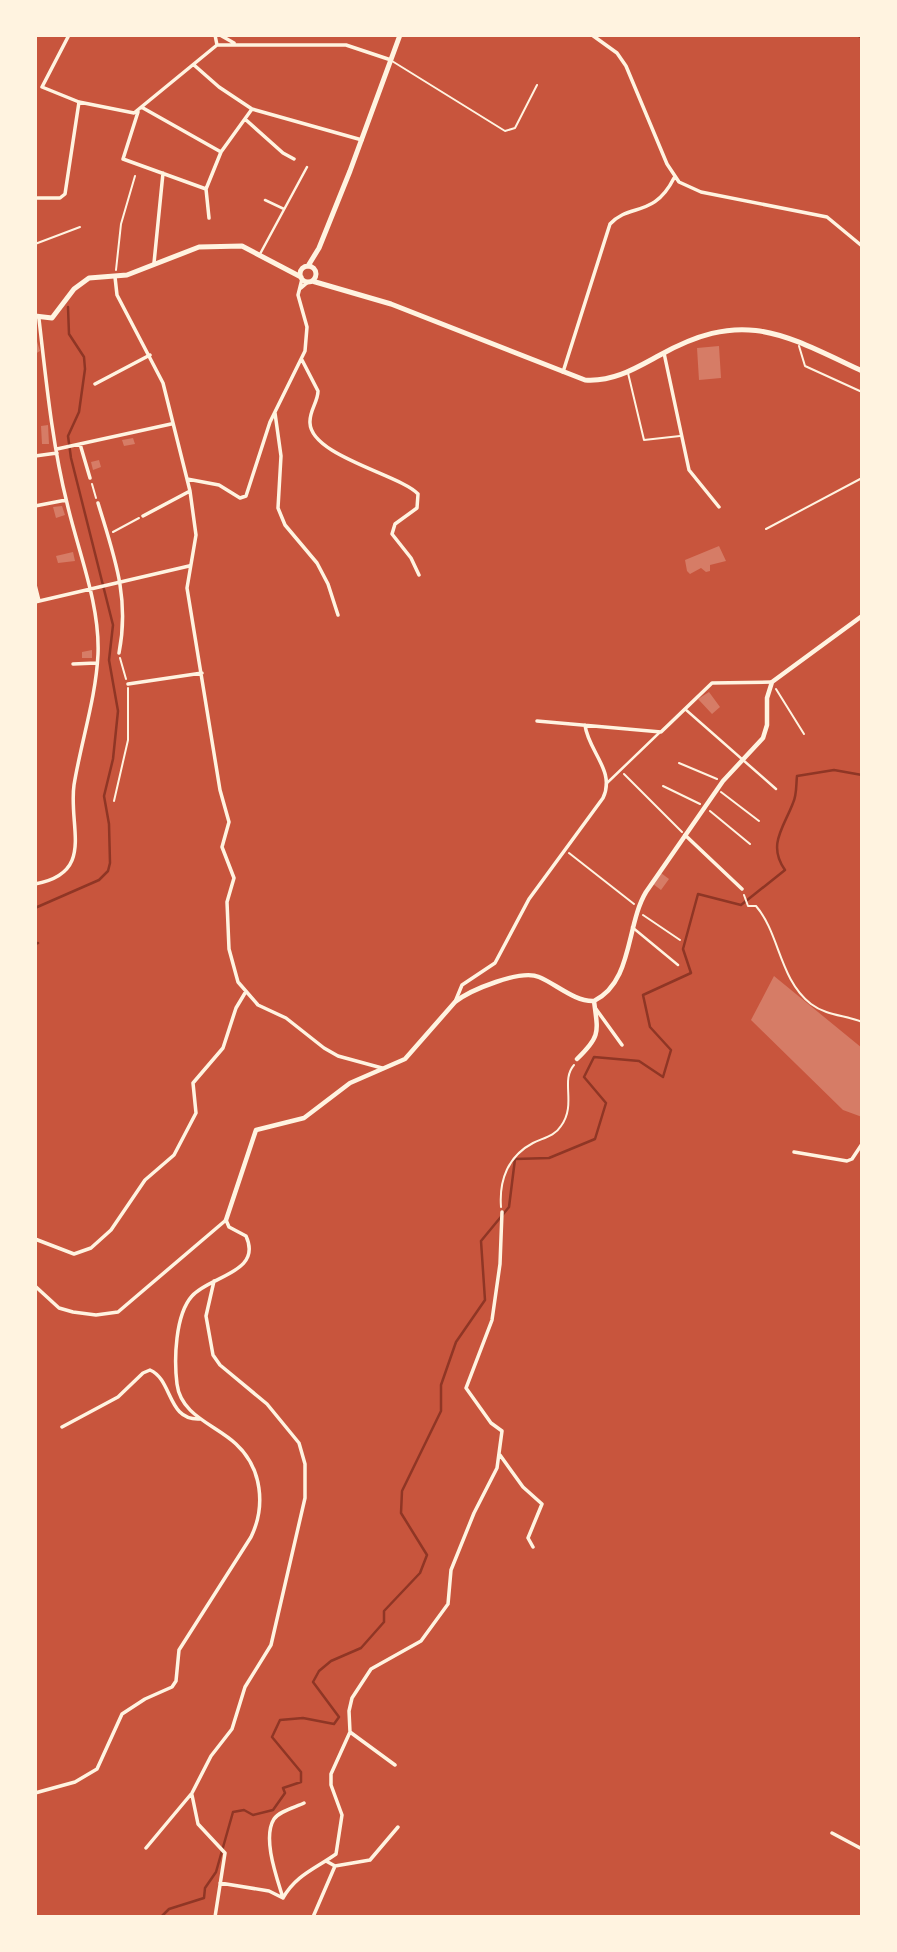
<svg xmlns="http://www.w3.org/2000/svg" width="897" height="1952" font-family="'Alegreya Sans',sans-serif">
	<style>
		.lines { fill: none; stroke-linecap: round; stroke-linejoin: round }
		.stream { stroke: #8f3625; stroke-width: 2.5 }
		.building { fill: #d67c66 }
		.path { stroke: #fff3e0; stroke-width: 2 }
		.service { stroke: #fff3e0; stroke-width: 2 }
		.pedestrian { stroke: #fff3e0; stroke-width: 2.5 }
		.minor { stroke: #fff3e0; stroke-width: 3.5 }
		.tertiary { stroke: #fff3e0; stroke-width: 4.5 }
		.secondary { stroke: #fff3e0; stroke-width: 5 }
	</style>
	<rect width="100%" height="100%" fill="#c8553d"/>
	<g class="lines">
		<path class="stream" d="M 857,35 L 862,38
			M 35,908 L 99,880 L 108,871 L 110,863 L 109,824 L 104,796 L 113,759 L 118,711 L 109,660 L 113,625 L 71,458 L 68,436 L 79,412 L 85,369 L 84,357 L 69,334 L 68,307
			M 35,944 L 38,943
			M 161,1917 L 169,1909 L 204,1898 L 205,1888 L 216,1872 L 233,1812 L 244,1810 L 253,1815 L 273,1810 L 285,1793 L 283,1788 L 301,1782 L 301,1772 L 272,1737 L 280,1720 L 303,1718 L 334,1724 L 339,1717 L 313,1682 L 319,1671 L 331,1661 L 361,1648 L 384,1622 L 384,1611 L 420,1573 L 427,1555 L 401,1513 L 402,1491 L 441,1411 L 441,1385 L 456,1342 L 485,1300 L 481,1241 L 509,1207 L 515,1159 L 549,1158 L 595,1139 L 606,1103 L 584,1077 L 594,1057 L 639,1061 L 663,1077 L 671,1050 L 650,1027 L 643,995 L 691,973 L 683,949 L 698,894 L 741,905 L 785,870 C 767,845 784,827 793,803 C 797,795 796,784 797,776 L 834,770 L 862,775"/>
	</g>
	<path class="building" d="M 35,335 L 40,351 L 35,354 Z
		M 719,346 L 721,378 L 699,380 L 697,348 Z
		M 48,425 L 49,444 L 42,444 L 41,426 Z
		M 133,438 L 135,444 L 124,446 L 122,440 Z
		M 99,460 L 101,467 L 93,470 L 91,462 Z
		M 62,506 L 65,515 L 56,518 L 53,507 Z
		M 719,546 L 726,561 L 710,565 L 710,571 L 706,572 L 701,568 L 690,574 L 687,571 L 685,560 Z
		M 73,552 L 75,561 L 58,563 L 56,556 Z
		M 92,650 L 92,658 L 82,658 L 82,652 Z
		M 709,692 L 720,707 L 712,714 L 698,699 Z
		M 661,873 L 669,879 L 661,890 L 653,884 Z
		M 774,976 L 862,1048 L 862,1117 L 843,1110 L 751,1020 Z"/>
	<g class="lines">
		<path class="path" d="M 35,244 L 80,227
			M 116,270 L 121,224 L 135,176
			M 92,484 L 96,498
			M 113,532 L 139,518
			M 120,658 L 126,679
			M 776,689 L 804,734
			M 679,763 L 717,779
			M 624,774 L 682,832
			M 663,786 L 700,804
			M 721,792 L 759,821
			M 114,801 L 128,740 L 128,688
			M 710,811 L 750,844
			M 569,853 L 634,904
			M 744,895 L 748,906 L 756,906 C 780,934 779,979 811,1004 C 827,1016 845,1015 862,1022
			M 643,915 L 680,940
			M 501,1207 C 499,1180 508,1156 533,1143 C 543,1138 555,1136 561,1126 C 577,1104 560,1081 574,1065"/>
		<path class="service" d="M 392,61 L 505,131 L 515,128 L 537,85
			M 799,346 L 805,366 L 862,392
			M 628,373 L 644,440 L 680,436
			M 766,529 L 862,478"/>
		<path class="pedestrian" d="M 265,200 L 284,209
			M 260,254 L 307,167
			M 685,709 L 776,789
			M 606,784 L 659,733
			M 632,927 L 678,965"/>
		<path class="minor" d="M 69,35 L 42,87 L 79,102 L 134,113 L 217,45
			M 215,35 L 217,45
			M 220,35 L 234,43
			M 592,35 L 617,53 L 626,66 L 667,164 L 679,182 L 701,192 L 827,217 L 862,246
			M 217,45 L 346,45 L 391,60
			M 194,65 L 219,87 L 252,109 L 362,140
			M 143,108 L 221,152
			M 138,112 L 123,159 L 206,189
			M 245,119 L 283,153 L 294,159
			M 35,198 L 60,198 L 65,194 L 79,102
			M 209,218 L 206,189 L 221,152 L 252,109
			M 154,263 L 163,173
			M 115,277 L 117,295 L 163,383 L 190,491 L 196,535 L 187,588 L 220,790 L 229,822 L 222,847 L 234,878 L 227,902 L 229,949 L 238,982 L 258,1005 L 286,1018 L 324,1048 L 338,1056 L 382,1068
			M 301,288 L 308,282
			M 664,353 L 689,470 L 719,507
			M 302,360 L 318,391 C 318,402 309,411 310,423 C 311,456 401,475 418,494 L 417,508 L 395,524 L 392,534 L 411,558 L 419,575
			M 563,372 L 610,224 C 629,203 654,218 674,178
			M 95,384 L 150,355
			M 275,413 L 281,456 L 278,508 L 285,525 L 317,563 L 328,584 L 338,615
			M 80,444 L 90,478
			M 57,449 L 171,424
			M 35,456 L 57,453
			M 187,479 L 219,485 L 240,498 L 246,496 L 270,422 L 305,351 L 307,327 L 298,295 L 302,279
			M 98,503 C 114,556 130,597 119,653
			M 35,506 L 66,500
			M 143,516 L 190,491
			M 35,585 L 39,601
			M 35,602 L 189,566
			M 73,664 L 96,663
			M 128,684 L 202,673
			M 537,721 L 661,732 L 712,683 L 772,682
			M 685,835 L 742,889
			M 35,884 C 96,873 68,827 74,785 C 81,742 96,698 98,654 C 100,604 78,551 67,503 C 52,443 46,379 39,319
			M 455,1002 L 462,985 L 495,963 L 529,899 L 603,798 C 616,771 588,751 585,725
			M 596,1009 L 622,1045
			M 794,1152 L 847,1161 L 852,1159 L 862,1144
			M 35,1239 L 74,1254 L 91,1248 L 111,1230 L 145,1180 L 174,1155 L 196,1113 L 193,1083 L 223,1048 L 236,1008 L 245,993
			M 35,1286 L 59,1308 L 73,1312 L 96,1315 L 118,1312 L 226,1220 L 229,1227 L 246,1236 C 263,1273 209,1276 192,1296 C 175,1315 174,1360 177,1384 C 181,1416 216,1425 236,1444 C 262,1468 266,1506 251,1537 L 179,1650 L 176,1681 L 172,1687 L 145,1699 L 122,1714 L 97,1769 L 75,1782 L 35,1793
			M 62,1427 L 118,1397 L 143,1373 L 150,1370 C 173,1380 167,1421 200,1419
			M 500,1455 L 523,1487 L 542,1504 L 528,1538 L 533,1547
			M 350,1732 L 395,1765
			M 192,1795 L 198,1824 L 225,1853 L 215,1917
			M 832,1833 L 862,1849
			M 146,1848 L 192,1793 L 211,1756 L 232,1729 L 245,1687 L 271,1645 L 305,1498 L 305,1464 L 299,1443 L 267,1404 L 220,1365 L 213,1355 L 206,1316 L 214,1281
			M 326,1861 L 335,1866 L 370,1860 L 398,1827
			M 220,1883 L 269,1891 L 283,1898 C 296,1875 315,1869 336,1854 L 342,1815 L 331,1785 L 331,1774 L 350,1732 L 349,1711 L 352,1698 L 371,1669 L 421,1641 L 448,1604 L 451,1570 L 474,1513 L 497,1468 L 502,1431 L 491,1423 L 466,1388 L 492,1320 L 500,1264 L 502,1212
			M 283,1898 C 277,1878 262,1838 274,1819 C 279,1811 296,1807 304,1803
			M 313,1917 L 335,1866"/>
		<path class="tertiary" d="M 594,1001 C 633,982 626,925 646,892 L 723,781 L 763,738 L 767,725 L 767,698 L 772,682 L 862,616
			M 577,1059 C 601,1036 598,1032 594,1001
			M 226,1220 L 256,1130 L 304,1118 L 350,1083 L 405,1059 L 455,1002 C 470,990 521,969 539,977 C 556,984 575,1002 594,1001"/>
		<path class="secondary" d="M 308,266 L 319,248 L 350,171 L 400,35
			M300 274a8 8 0 1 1 16 0a8 8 0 1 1-16 0Z
			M 312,281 L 391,304 L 585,380 C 614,382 636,368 660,355 C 744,308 783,334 862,371
			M 35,316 L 52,318 L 74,289 L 89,278 L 127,275 L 199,247 L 242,246 L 301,277"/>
	</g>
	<rect width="897" height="1952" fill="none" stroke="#fff3e0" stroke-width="74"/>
</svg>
